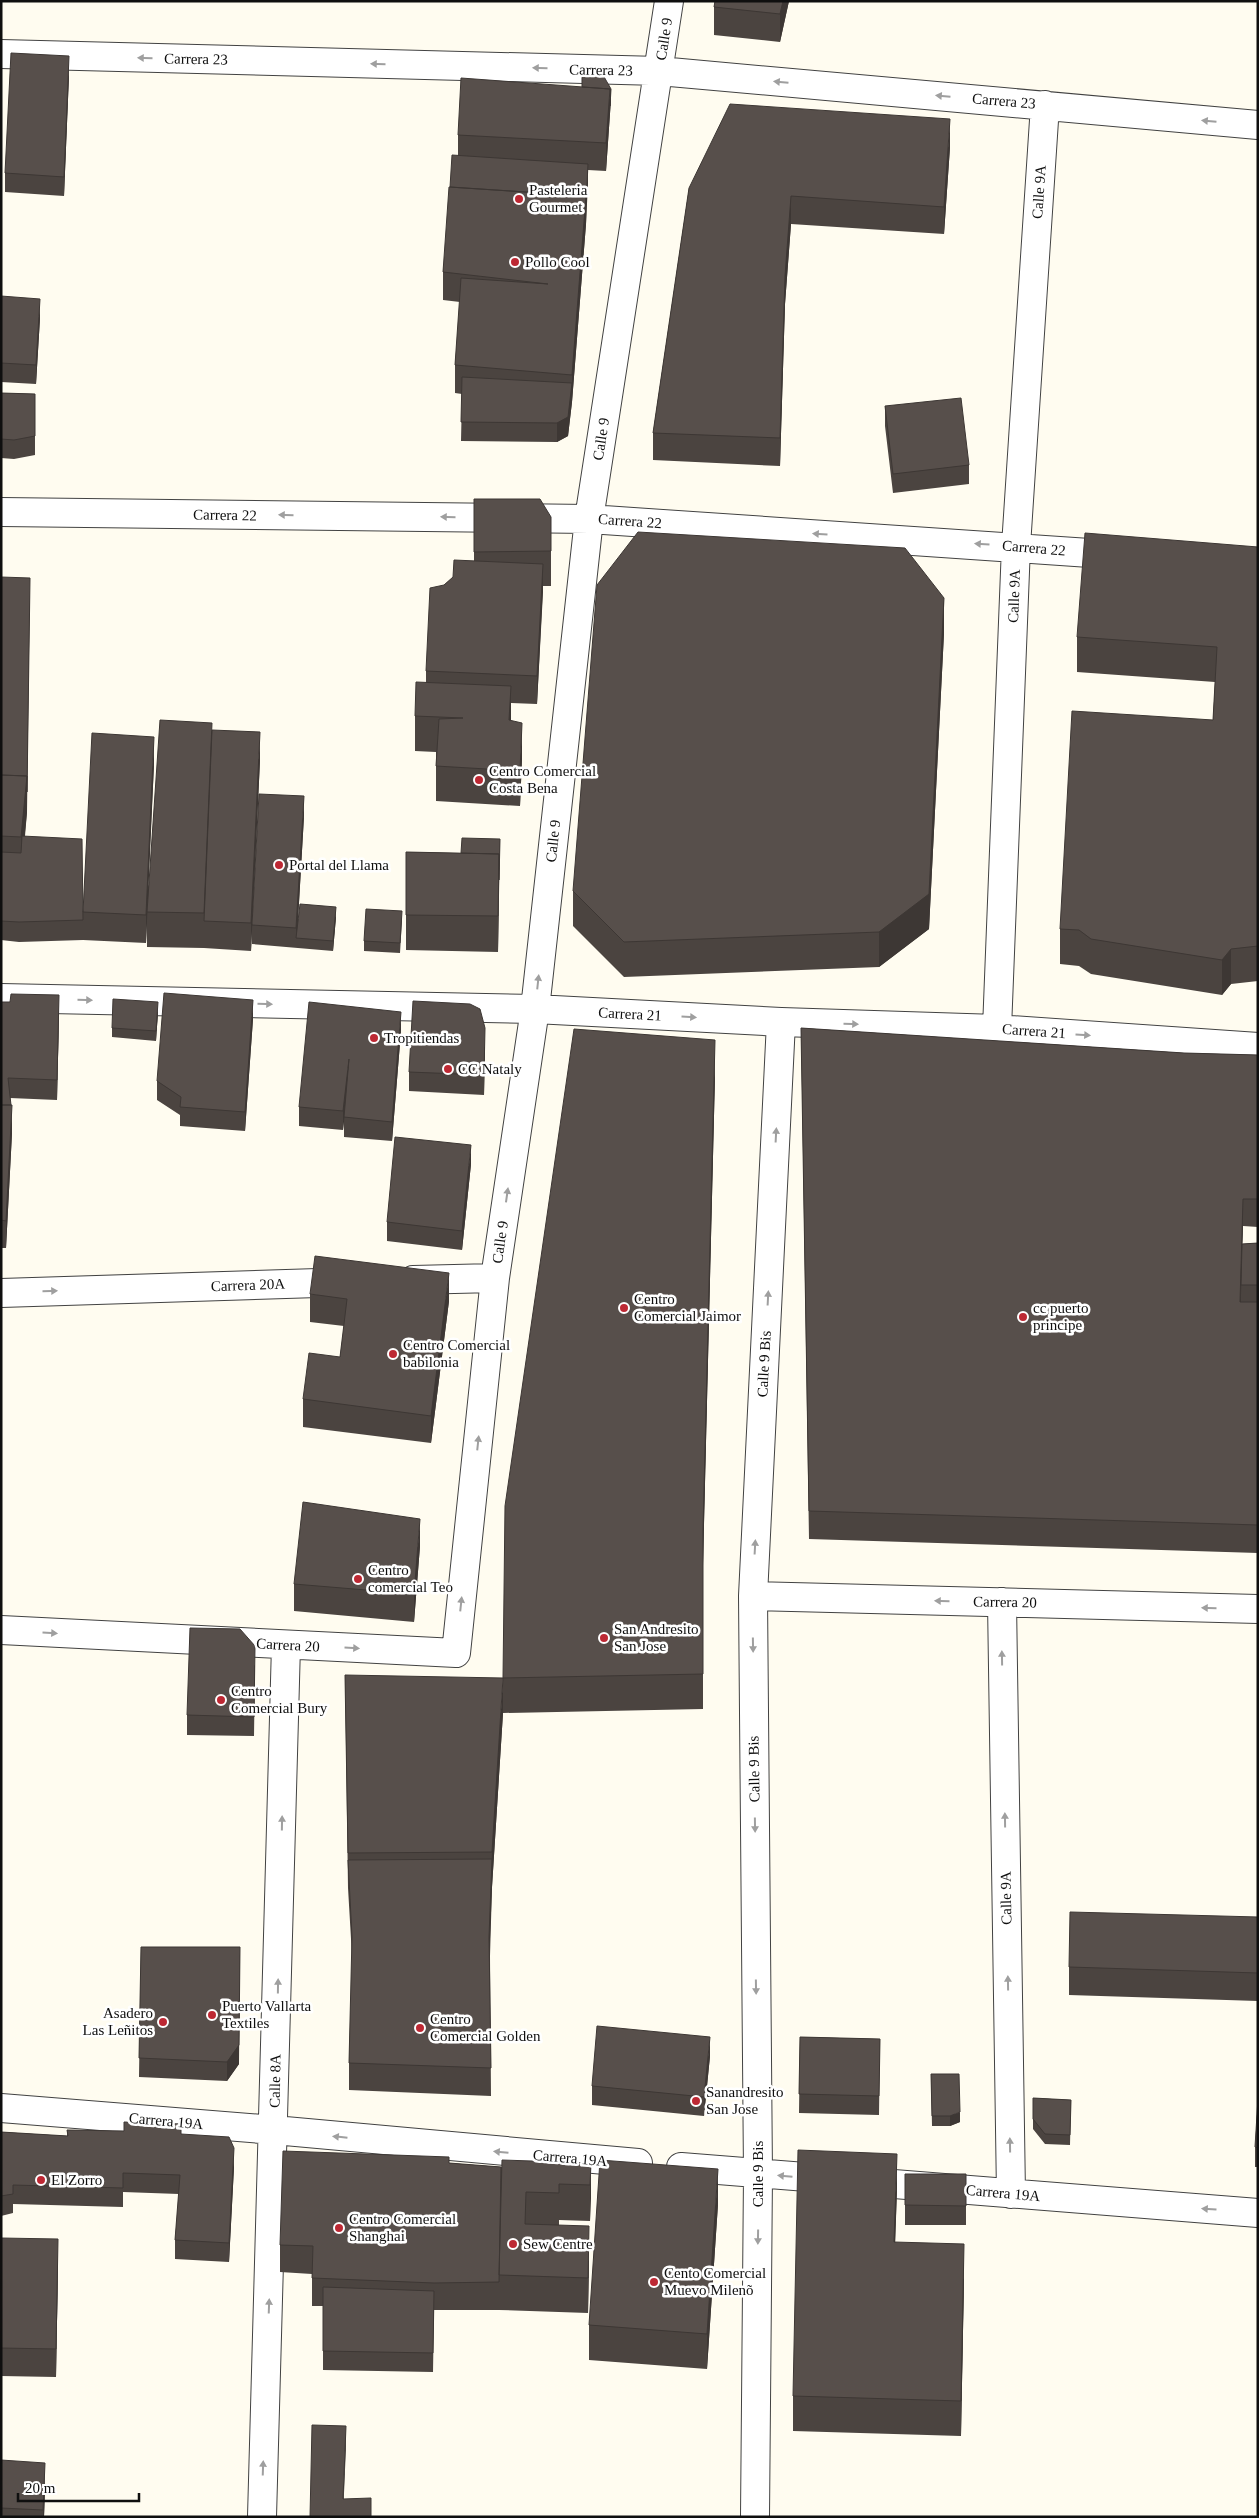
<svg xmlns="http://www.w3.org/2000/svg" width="1259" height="2518" font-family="'Times New Roman',serif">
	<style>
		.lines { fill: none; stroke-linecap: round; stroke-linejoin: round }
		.minor-casing { stroke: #424242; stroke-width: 30 }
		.minor { stroke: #fff; stroke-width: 28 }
		.wall { fill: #4b4440 }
		.shaded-wall { fill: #3d3734 }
		.building { fill: #574f4b; stroke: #3d3734 }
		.oneway { fill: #9f9f9f }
		.poi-dot { fill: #bd2833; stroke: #fff; stroke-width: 2 }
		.labels { text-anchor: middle; stroke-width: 5; stroke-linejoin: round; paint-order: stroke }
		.street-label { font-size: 15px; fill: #0f0f0f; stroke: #fff }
		.poi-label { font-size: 15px; fill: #0f0f0f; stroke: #fff; text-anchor: start }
	</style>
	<rect width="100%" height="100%" fill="#fffcf0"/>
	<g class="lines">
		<defs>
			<path id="minor" d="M 1,54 L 659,71 L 1258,125
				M 1,512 L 589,519 L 1119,555
				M 1,998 L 535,1009 L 781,1022 L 997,1029 L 1258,1047
				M 997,1029 L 1016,546 L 1045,105
				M 413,1280 L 495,1278
				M 1,1293 L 350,1282
				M 753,1596 L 1258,1609
				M 1002,1602 L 1011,2194
				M 1,1630 L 456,1653 L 495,1278 L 535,1009 L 589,519 L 669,1
				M 1,2108 L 274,2130 L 638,2163
				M 681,2167 L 1258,2213
				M 262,2517 L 286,1645
				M 755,2517 L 758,2174 L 753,1596 L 781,1022"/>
		</defs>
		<use href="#minor" class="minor-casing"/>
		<use href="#minor" class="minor"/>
	</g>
	<path class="wall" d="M 715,1 L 789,1 L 780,42 L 714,35 L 714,7 Z
		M 69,75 L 64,196 L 5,192 L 5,173 Z
		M 611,99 L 606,171 L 588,170 L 586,224 L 572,402 L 568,436 L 557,442 L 461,441 L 462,394 L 455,393 L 455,365 L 460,302 L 443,300 L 443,272 L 458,156 L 458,135 Z
		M 950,147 L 944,234 L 791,224 L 785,304 L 780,466 L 653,460 L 653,433 L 689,188 Z
		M 1,296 L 40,318 L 36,384 L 1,382 Z
		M 1,393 L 35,394 L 35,455 L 14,459 L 1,458 Z
		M 885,406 L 969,465 L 969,484 L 893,493 L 885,426 Z
		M 474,499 L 551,517 L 551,586 L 543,586 L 537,704 L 511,703 L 511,721 L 522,759 L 520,806 L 436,801 L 436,752 L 415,751 L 415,716 L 426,682 L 426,671 L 444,585 L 474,561 Z
		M 1258,547 L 1258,981 L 1231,984 L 1222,995 L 1091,974 L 1079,966 L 1060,964 L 1060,929 L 1213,720 L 1215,682 L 1077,672 L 1077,637 Z
		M 1,577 L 27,812 L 25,836 L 83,912 L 154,764 L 148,887 L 212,730 L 260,760 L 251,951 L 204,948 L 147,947 L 147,923 L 146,943 L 83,940 L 19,942 L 1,940 Z
		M 944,633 L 929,929 L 879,967 L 624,977 L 573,926 L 573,891 Z
		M 304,816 L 298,919 L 336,917 L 333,951 L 252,944 L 252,925 Z
		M 500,839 L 498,952 L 406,950 L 406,852 L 461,853 Z
		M 402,920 L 400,953 L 364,951 L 364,941 Z
		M 1,1002 L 59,1014 L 57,1100 L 10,1098 L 12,1133 L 6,1248 L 1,1248 Z
		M 158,1012 L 156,1041 L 112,1037 L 112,1028 Z
		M 253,1019 L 245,1131 L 180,1126 L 180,1115 L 157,1100 L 157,1081 Z
		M 801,1028 L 1184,1053 L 1258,1055 L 1258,1227 L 1243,1226 L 1242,1244 L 1258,1243 L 1258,1553 L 809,1539 Z
		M 401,1031 L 392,1141 L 344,1137 L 344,1119 L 343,1130 L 299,1126 L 299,1107 Z
		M 485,1047 L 484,1095 L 409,1091 L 409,1072 Z
		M 715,1075 L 703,1563 L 703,1709 L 503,1713 L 503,1678 Z
		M 471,1164 L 462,1250 L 387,1241 L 387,1222 Z
		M 310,1294 L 449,1301 L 431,1443 L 303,1427 L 303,1399 L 340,1357 L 344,1326 L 310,1322 Z
		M 420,1546 L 414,1622 L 294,1611 L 294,1584 Z
		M 255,1665 L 254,1736 L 187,1735 L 187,1715 Z
		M 345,1675 L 503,1713 L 492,1887 L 490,1956 L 491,2096 L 349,2090 L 349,2063 L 352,1956 L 348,1888 Z
		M 1258,1917 L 1258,2001 L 1069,1995 L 1069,1967 Z
		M 141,1947 L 239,2064 L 227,2081 L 139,2077 Z
		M 800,2037 L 880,2039 L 879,2115 L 799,2113 Z
		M 710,2056 L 704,2116 L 592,2105 L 592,2086 Z
		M 931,2074 L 960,2122 L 950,2126 L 932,2126 Z
		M 1033,2098 L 1071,2100 L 1070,2145 L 1045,2144 L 1033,2129 Z
		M 1258,2098 L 1258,2167 L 1255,2167 L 1255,2147 Z
		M 67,2130 L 181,2134 L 234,2167 L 229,2262 L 175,2259 L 175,2240 L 179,2194 L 123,2192 L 123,2207 L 13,2204 L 13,2213 L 1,2216 L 1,2132 L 67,2136 Z
		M 449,2163 L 501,2167 L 591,2163 L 590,2221 L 559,2220 L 559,2225 L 589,2261 L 588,2313 L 499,2310 L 434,2310 L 433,2372 L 323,2370 L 323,2306 L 312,2306 L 312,2274 L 280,2272 L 280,2245 Z
		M 905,2174 L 966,2174 L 966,2225 L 905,2225 Z
		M 897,2189 L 895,2242 L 964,2279 L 961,2436 L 793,2431 L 793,2396 Z
		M 718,2204 L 707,2369 L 589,2360 L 589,2325 Z
		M 1,2238 L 58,2266 L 56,2377 L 1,2376 Z
		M 1,2460 L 45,2490 L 44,2517 L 1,2517 Z"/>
	<path class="shaded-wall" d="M 783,1 L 789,1 L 780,42 L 780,14 Z
		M 69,56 L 69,75 L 64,196 L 64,177 Z
		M 610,89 L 611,89 L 611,99 L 606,171 L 606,143 Z
		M 950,119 L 950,147 L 944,234 L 944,207 Z
		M 588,164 L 588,183 L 586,224 L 572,402 L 568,436 L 557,442 L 557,423 L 572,383 L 572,375 Z
		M 791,196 L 791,224 L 785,304 L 780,466 L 780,438 L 785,276 Z
		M 40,299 L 40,318 L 36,384 L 36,365 Z
		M 543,564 L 543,592 L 537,704 L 537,676 Z
		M 30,578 L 27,812 L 21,872 L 21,837 Z
		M 944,598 L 944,633 L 929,929 L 879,967 L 879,932 Z
		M 511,686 L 511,721 L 509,720 Z
		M 522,723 L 522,759 L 520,806 L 520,771 Z
		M 260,732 L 260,760 L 251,951 L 251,923 Z
		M 154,737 L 154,764 L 146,943 L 146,915 Z
		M 304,796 L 304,816 L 297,938 L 296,928 Z
		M 499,854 L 499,890 L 498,952 L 498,916 Z
		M 336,907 L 336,917 L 333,951 L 333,941 Z
		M 1231,949 L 1231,984 L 1222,995 L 1222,960 Z
		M 59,995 L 59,1014 L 57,1100 L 57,1080 Z
		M 253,1000 L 253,1019 L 245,1131 L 245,1112 Z
		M 158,1002 L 158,1012 L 156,1041 L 156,1031 Z
		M 401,1012 L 401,1031 L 392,1141 L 392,1122 Z
		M 485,1028 L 485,1047 L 484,1095 L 484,1075 Z
		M 715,1040 L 715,1075 L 703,1566 L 703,1531 Z
		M 349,1059 L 349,1079 L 343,1130 L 343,1111 Z
		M 12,1105 L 12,1133 L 6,1248 L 6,1221 Z
		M 471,1145 L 471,1164 L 462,1250 L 462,1231 Z
		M 1243,1199 L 1243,1226 L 1240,1329 L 1240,1302 Z
		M 449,1273 L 449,1301 L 431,1443 L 431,1416 Z
		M 420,1519 L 420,1546 L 414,1622 L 414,1594 Z
		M 503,1678 L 503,1713 L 492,1887 L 489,1964 L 489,1937 L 492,1852 Z
		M 240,1947 L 239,2064 L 227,2081 L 227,2062 Z
		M 710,2037 L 710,2056 L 704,2116 L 704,2097 Z
		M 960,2112 L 960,2122 L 950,2126 L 950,2116 Z
		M 234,2148 L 234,2167 L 229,2262 L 229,2243 Z
		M 897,2154 L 897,2189 L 894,2277 L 894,2242 Z
		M 591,2163 L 591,2198 L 590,2221 L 590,2185 Z
		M 718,2169 L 718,2204 L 707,2369 L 707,2334 Z
		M 589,2226 L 589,2261 L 588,2313 L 588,2278 Z
		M 58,2239 L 58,2266 L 56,2377 L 56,2349 Z
		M 964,2244 L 964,2279 L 961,2436 L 961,2401 Z
		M 346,2426 L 346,2446 L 343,2517 L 343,2499 Z
		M 45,2463 L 45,2490 L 44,2517 L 43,2517 Z"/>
	<path class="building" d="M 715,1 L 783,1 L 780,14 L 714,7 Z
		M 11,53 L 69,56 L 64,177 L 5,173 Z
		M 582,73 L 603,75 L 611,89 L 610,106 L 610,89 L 582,87 Z
		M 461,78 L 610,89 L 606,143 L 458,135 Z
		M 730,104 L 950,119 L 944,207 L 791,196 L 785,276 L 780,438 L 653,433 L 689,188 Z
		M 452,155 L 588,164 L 586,205 L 586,196 L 450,187 Z
		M 449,187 L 586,196 L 572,375 L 455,365 L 461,278 L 548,284 L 443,272 Z
		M 1,296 L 40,299 L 36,365 L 1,363 Z
		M 462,377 L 572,383 L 568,417 L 557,423 L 461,422 Z
		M 1,393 L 35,394 L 35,436 L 14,440 L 1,439 Z
		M 961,398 L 969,465 L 893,474 L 885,406 Z
		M 474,499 L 540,499 L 551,517 L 551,551 L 474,552 Z
		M 638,532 L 905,548 L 944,598 L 929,894 L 879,932 L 624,942 L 573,891 L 597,585 Z
		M 1085,533 L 1258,547 L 1258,946 L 1231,949 L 1222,960 L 1091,939 L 1079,930 L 1060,929 L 1072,711 L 1213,720 L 1217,647 L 1077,637 Z
		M 454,560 L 543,564 L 537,676 L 426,671 L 430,588 L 444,585 L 453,577 Z
		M 1,577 L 30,578 L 27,792 L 27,776 L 1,775 Z
		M 416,682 L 511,686 L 509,720 L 522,723 L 520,771 L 436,766 L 439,719 L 463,718 L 415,716 Z
		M 160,720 L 212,723 L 204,913 L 147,912 Z
		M 212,730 L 260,732 L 251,923 L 204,921 Z
		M 92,733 L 154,737 L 146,915 L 83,912 Z
		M 1,775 L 27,776 L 21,837 L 1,836 Z
		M 259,794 L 304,796 L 296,928 L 252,925 Z
		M 22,836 L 82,839 L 83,920 L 19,922 L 1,921 L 1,852 L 21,853 Z
		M 462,838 L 500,839 L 499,880 L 499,854 L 461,853 Z
		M 406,852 L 499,854 L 498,916 L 406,915 Z
		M 300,904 L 336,907 L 333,941 L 296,938 Z
		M 366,909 L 402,911 L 400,943 L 364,941 Z
		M 164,993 L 253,1000 L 245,1112 L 180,1107 L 181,1097 L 157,1081 Z
		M 11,994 L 59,995 L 57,1080 L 8,1078 L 11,1105 L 1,1105 L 1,1002 L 10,1002 Z
		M 113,999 L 158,1002 L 156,1031 L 112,1028 Z
		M 413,1001 L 470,1004 L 480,1009 L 485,1028 L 484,1075 L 409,1072 Z
		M 309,1002 L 401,1012 L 392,1122 L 344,1117 L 349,1059 L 343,1111 L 299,1107 Z
		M 801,1028 L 1184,1053 L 1258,1055 L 1258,1199 L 1243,1199 L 1240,1302 L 1258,1302 L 1258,1525 L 809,1511 Z
		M 574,1029 L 715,1040 L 703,1531 L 703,1674 L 503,1678 L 505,1506 Z
		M 1,1105 L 12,1105 L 6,1221 L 1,1220 Z
		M 395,1137 L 471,1145 L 462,1231 L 387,1222 Z
		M 1258,1243 L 1258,1285 L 1241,1285 L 1242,1244 Z
		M 315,1256 L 449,1273 L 431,1416 L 303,1399 L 309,1353 L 340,1357 L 347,1299 L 310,1294 Z
		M 303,1502 L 420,1519 L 414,1594 L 294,1584 Z
		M 190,1628 L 240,1629 L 255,1646 L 254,1717 L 187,1715 Z
		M 345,1675 L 503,1678 L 492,1852 L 348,1853 Z
		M 492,1859 L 489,1937 L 491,2068 L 349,2063 L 352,1937 L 348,1860 Z
		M 1070,1912 L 1258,1917 L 1258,1973 L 1069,1967 Z
		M 141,1947 L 240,1947 L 239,2045 L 227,2062 L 139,2058 Z
		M 597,2026 L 710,2037 L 704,2097 L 592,2086 Z
		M 800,2037 L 880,2039 L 879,2096 L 799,2094 Z
		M 931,2074 L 959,2074 L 960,2112 L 950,2116 L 932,2116 Z
		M 1033,2098 L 1071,2100 L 1070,2135 L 1045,2134 L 1033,2119 Z
		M 1258,2098 L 1258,2148 L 1255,2147 Z
		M 124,2122 L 181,2124 L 181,2134 L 229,2137 L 234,2148 L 229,2243 L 175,2240 L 180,2175 L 123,2173 L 123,2188 L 13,2185 L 13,2194 L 1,2196 L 1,2132 L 68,2136 L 67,2130 L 124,2131 Z
		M 798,2150 L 897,2154 L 894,2242 L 964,2244 L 961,2401 L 793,2396 Z
		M 283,2151 L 449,2157 L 449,2163 L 501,2167 L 499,2282 L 434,2283 L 312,2278 L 313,2246 L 280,2245 Z
		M 502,2160 L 591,2163 L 590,2185 L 559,2184 L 559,2193 L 526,2192 L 525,2224 L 589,2226 L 588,2278 L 499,2275 Z
		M 600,2160 L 718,2169 L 707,2334 L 589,2325 Z
		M 905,2174 L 966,2174 L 966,2206 L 905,2205 Z
		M 1,2238 L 58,2239 L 56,2349 L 1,2348 Z
		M 323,2287 L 434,2291 L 433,2353 L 323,2351 Z
		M 312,2425 L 346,2426 L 343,2499 L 371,2498 L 371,2517 L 310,2517 Z
		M 1,2460 L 45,2463 L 43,2510 L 1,2508 Z"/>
	<defs><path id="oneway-solid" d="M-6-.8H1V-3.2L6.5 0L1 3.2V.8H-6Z" transform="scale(1.25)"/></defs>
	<g class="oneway">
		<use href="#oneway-solid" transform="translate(145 58) rotate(-179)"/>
		<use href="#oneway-solid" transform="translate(378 64) rotate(-179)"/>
		<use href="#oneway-solid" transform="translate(540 68) rotate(-179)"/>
		<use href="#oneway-solid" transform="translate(781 82) rotate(-175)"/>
		<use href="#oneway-solid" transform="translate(943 96) rotate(-175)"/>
		<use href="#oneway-solid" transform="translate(1209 121) rotate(-175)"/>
		<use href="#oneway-solid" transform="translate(286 515) rotate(-179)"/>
		<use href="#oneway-solid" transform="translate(448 517) rotate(-179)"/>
		<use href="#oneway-solid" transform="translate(820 534) rotate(-176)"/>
		<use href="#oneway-solid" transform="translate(982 544) rotate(-176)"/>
		<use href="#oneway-solid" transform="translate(538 982) rotate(-84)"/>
		<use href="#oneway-solid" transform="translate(85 1000) rotate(1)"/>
		<use href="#oneway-solid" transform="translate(265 1004) rotate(1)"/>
		<use href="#oneway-solid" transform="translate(689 1017) rotate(3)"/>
		<use href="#oneway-solid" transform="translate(851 1024) rotate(2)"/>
		<use href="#oneway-solid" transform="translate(1083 1035) rotate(4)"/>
		<use href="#oneway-solid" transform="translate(776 1135) rotate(-87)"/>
		<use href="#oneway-solid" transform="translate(507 1195) rotate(-82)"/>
		<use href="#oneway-solid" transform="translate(50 1291) rotate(-2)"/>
		<use href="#oneway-solid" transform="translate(768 1298) rotate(-87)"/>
		<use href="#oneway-solid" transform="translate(478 1443) rotate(-84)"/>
		<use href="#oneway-solid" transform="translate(755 1547) rotate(-87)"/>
		<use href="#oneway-solid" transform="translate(942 1601) rotate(-179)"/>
		<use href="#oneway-solid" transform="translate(461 1604) rotate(-84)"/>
		<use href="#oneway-solid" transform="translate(1209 1608) rotate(-179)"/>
		<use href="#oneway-solid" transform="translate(50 1633) rotate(3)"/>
		<use href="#oneway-solid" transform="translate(753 1645) rotate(89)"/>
		<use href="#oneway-solid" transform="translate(352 1648) rotate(3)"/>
		<use href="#oneway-solid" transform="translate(1002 1658) rotate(-91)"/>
		<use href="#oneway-solid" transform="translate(1005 1820) rotate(-91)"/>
		<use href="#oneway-solid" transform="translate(282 1823) rotate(-89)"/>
		<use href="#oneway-solid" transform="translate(755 1825) rotate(89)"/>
		<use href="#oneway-solid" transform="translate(1008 1983) rotate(-91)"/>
		<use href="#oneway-solid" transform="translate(278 1986) rotate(-89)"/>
		<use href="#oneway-solid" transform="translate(756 1987) rotate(89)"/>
		<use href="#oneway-solid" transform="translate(340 2137) rotate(-174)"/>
		<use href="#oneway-solid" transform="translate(1010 2145) rotate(-91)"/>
		<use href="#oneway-solid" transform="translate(501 2152) rotate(-175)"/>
		<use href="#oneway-solid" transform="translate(785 2176) rotate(-175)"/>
		<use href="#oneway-solid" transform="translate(1209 2209) rotate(-176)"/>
		<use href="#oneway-solid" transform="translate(758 2237) rotate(91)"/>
		<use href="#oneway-solid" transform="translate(269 2306) rotate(-88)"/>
		<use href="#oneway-solid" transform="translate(263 2468) rotate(-88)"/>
	</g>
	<g class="poi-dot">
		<circle cx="519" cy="199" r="5"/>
		<circle cx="515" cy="262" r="5"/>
		<circle cx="479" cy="780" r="5"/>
		<circle cx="279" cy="865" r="5"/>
		<circle cx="374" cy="1038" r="5"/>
		<circle cx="448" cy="1069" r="5"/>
		<circle cx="624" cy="1308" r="5"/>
		<circle cx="1023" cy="1317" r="5"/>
		<circle cx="393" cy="1354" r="5"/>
		<circle cx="358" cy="1579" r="5"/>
		<circle cx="604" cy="1638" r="5"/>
		<circle cx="221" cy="1700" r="5"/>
		<circle cx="212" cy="2015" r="5"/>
		<circle cx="163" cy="2022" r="5"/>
		<circle cx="420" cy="2028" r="5"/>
		<circle cx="696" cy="2101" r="5"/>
		<circle cx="41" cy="2180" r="5"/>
		<circle cx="339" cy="2228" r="5"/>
		<circle cx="513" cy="2244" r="5"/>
		<circle cx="654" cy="2282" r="5"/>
	</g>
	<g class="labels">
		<g class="street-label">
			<text transform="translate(664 39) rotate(-81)" y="5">Calle 9</text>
			<text transform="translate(196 59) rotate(1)" y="5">Carrera 23</text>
			<text transform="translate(601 70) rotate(1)" y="5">Carrera 23</text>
			<text transform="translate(1004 101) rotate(5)" y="5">Carrera 23</text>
			<text transform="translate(1039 192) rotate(-86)" y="5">Calle 9A</text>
			<text transform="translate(601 439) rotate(-81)" y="5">Calle 9</text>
			<text transform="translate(225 515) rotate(1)" y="5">Carrera 22</text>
			<text transform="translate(630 521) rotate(4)" y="5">Carrera 22</text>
			<text transform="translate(1034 548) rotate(5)" y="5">Carrera 22</text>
			<text transform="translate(1014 596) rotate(-88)" y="5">Calle 9A</text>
			<text transform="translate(553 841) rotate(-84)" y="5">Calle 9</text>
			<text transform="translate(630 1014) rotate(3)" y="5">Carrera 21</text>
			<text transform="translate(1034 1031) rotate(4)" y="5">Carrera 21</text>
			<text transform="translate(500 1242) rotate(-82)" y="5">Calle 9</text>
			<text transform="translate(248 1285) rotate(-2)" y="5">Carrera 20A</text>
			<text transform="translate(764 1364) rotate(-87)" y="5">Calle 9 Bis</text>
			<text transform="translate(1005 1602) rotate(1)" y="5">Carrera 20</text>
			<text transform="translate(288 1645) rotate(3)" y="5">Carrera 20</text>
			<text transform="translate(754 1769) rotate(-91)" y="5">Calle 9 Bis</text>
			<text transform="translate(1006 1898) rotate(-91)" y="5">Calle 9A</text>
			<text transform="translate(275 2081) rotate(-89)" y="5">Calle 8A</text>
			<text transform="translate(166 2121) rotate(5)" y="5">Carrera 19A</text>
			<text transform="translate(570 2158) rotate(5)" y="5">Carrera 19A</text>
			<text transform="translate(758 2174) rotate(-90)" y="5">Calle 9 Bis</text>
			<text transform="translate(1003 2193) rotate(5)" y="5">Carrera 19A</text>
		</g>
		<g class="poi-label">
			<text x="529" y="195">Pasteleria<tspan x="529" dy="17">Gourmet</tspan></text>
			<text x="525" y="267">Pollo Cool</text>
			<text x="489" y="776">Centro Comercial<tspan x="489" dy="17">Costa Bena</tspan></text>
			<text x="289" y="870">Portal del Llama</text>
			<text x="384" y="1043">Tropitiendas</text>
			<text x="458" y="1074">CC Nataly</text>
			<text x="634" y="1304">Centro<tspan x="634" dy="17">Comercial Jaimor</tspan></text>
			<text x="1033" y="1313">cc puerto<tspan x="1033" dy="17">principe</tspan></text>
			<text x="403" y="1350">Centro Comercial<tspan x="403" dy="17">babilonia</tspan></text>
			<text x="368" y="1575">Centro<tspan x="368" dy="17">comercial Teo</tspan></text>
			<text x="614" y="1634">San Andresito<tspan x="614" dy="17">San Jose</tspan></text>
			<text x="231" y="1696">Centro<tspan x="231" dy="17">Comercial Bury</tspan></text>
			<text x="222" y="2011">Puerto Vallarta<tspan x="222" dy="17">Textiles</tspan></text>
			<text x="153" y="2018" text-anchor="end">Asadero<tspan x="153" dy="17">Las Leñitos</tspan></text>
			<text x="430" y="2024">Centro<tspan x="430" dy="17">Comercial Golden</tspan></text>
			<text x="706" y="2097">Sanandresito<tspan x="706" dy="17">San Jose</tspan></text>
			<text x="51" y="2185">El Zorro</text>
			<text x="349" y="2224">Centro Comercial<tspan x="349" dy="17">Shanghai</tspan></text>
			<text x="523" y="2249">Sew Centre</text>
			<text x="664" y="2278">Cento Comercial<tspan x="664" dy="17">Muevo Milenõ</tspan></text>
		</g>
	</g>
	<rect width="1259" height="2518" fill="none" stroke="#0f0f0f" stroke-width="5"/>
	<path d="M18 2493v8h121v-8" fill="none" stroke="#0f0f0f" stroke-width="2.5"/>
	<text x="25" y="2493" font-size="15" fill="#0f0f0f" stroke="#ffffff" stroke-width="4" paint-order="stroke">20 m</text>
</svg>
